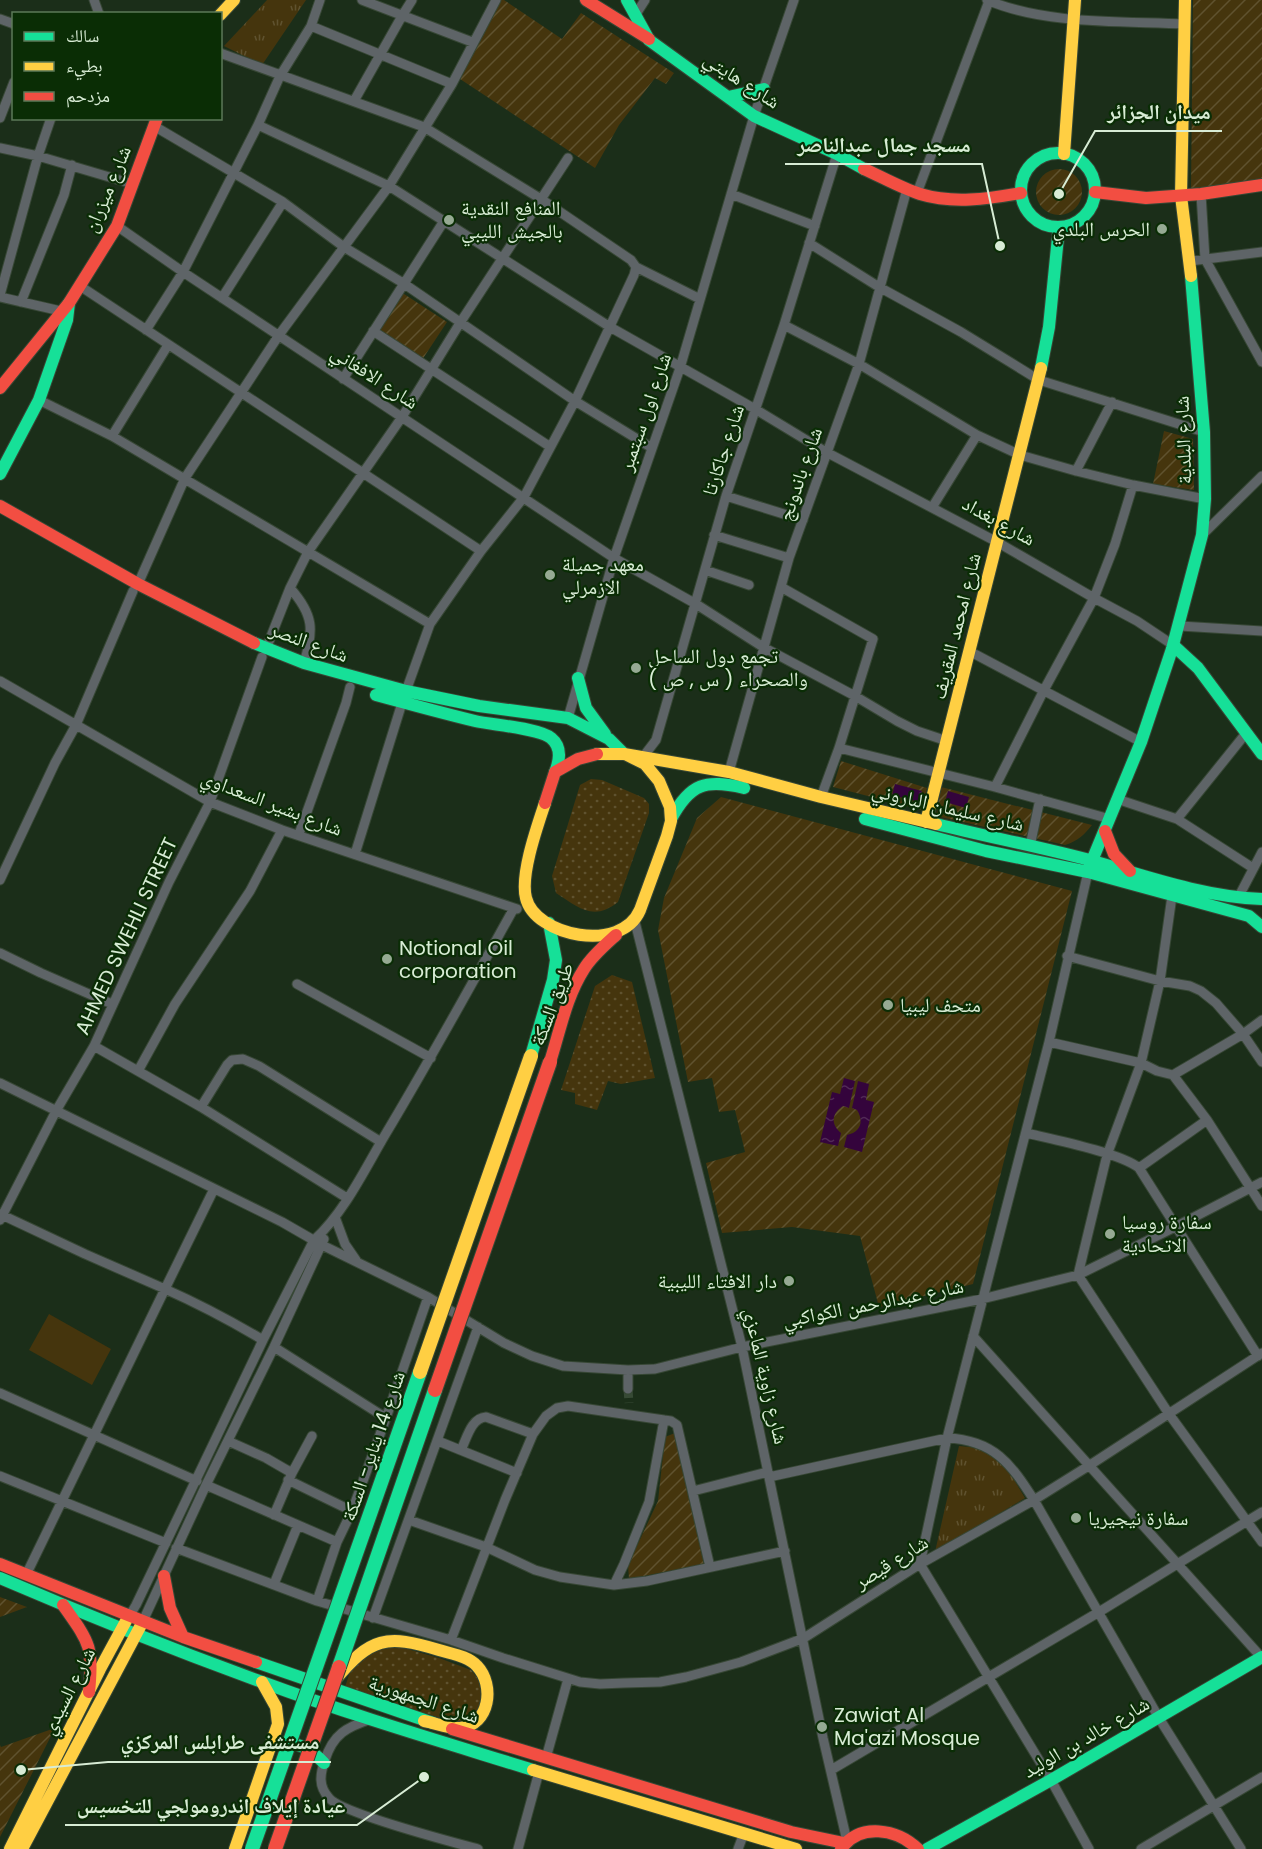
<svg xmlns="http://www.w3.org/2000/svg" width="1262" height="1849" font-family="Poppins,'Noto Naskh Arabic',sans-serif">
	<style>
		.grass { fill: url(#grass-dots) }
		.park { fill: url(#park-tufts) }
		.garden { fill: url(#garden-furrows) }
		.pitch { fill: #45350d }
		.water { fill: url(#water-ripples) }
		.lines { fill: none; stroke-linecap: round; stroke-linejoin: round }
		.street-tunnel { stroke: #374a35; stroke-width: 9; stroke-dasharray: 9 4.5; stroke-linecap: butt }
		.street-casing { stroke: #374735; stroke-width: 11 }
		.fast-casing { stroke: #374735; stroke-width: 14 }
		.slow-casing { stroke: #374735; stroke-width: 14 }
		.jam-casing { stroke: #374735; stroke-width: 14 }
		.street { stroke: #5e6467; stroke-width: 9 }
		.fast { stroke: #16e098; stroke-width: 12 }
		.slow { stroke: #ffcf43; stroke-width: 12 }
		.jam { stroke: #f24e42; stroke-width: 12 }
		.fast-bridge-casing { stroke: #374735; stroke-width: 16; stroke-linecap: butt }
		.slow-bridge-casing { stroke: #374735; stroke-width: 16; stroke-linecap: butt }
		.jam-bridge-casing { stroke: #374735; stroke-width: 16; stroke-linecap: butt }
		.fast-bridge { stroke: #16e098; stroke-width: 14 }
		.slow-bridge { stroke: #ffcf43; stroke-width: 14 }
		.jam-bridge { stroke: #f24e42; stroke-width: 14 }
		.poi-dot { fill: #96aa93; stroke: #0a2d05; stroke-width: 2 }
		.labels { text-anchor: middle; stroke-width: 4.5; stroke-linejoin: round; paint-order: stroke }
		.street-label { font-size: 20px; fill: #d8ecd5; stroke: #0a2d05 }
		.poi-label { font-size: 20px; fill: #d8ecd5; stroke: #0a2d05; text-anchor: start }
		.leader { fill: none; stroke: #d8ecd5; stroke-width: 2 }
		.callout-dot { fill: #d8ecd5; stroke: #0a2d05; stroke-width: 2 }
		.callout-label { font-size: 21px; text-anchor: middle; font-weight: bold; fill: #d8ecd5; stroke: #0a2d05; stroke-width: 4.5; stroke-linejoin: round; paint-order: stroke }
	</style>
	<defs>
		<pattern id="grass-dots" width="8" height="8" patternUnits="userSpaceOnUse" patternTransform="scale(1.5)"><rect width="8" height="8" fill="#45350d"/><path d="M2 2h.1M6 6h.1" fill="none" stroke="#5f522f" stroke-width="1.8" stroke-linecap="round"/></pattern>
		<pattern id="park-tufts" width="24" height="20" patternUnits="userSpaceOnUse" patternTransform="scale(1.5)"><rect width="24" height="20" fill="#45350d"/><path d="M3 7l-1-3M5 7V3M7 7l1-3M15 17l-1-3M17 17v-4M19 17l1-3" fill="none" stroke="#5f522f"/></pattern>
		<pattern id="garden-furrows" width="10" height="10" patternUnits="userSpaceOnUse" patternTransform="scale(1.5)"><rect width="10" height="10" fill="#45350d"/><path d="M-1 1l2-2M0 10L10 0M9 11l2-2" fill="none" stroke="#5f522f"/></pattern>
		<pattern id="water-ripples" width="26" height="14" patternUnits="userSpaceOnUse" patternTransform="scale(1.5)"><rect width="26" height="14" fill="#34043c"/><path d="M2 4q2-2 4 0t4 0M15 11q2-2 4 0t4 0" fill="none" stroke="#512957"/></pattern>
	</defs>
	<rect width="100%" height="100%" fill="#1b2e19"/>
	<path class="grass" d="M 591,779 L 602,780 L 644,798 L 649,804 L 649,813 L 618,902 C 593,922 578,907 556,893 L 552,876 L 580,785 Z
		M 612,975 L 632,982 L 655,1078 L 621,1084 L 608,1081 L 597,1110 L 575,1104 L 575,1093 L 561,1090 L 595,986 Z
		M 397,1646 L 439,1658 L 471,1670 L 482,1683 L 481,1702 L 476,1712 L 468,1718 L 456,1722 L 416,1711 L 345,1687 L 350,1672 L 371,1651 Z"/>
	<path class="park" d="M 267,0 L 306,0 L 262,65 L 224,46 Z
		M 959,1446 L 980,1448 L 1007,1468 L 1025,1498 L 935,1552 Z"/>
	<path class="garden" d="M 499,0 L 504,0 L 562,39 L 581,13 L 674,73 L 666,84 L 655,78 L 619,125 L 595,168 L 460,79 Z
		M 1193,0 L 1262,0 L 1262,180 L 1191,189 Z
		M1036 192a23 23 0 1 1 46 0a23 23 0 1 1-46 0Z
		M 401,292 L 447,322 L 422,360 L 377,331 Z
		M 1164,431 L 1193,439 L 1194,490 L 1153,484 Z
		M 841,761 L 927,788 L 922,810 L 833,787 Z
		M 941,787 L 1092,825 C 1084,835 1078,841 1065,845 L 936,816 Z
		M 721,797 L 1072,891 L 973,1284 L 879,1307 L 860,1236 L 792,1227 L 722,1233 L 706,1163 L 745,1152 L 735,1110 L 719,1112 L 712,1078 L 688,1082 L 658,930 L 664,898 L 697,818 Z
		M 675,1433 L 704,1564 L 629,1579 L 628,1565 L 658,1501 L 665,1437 Z
		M 0,1597 L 27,1607 L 0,1617 Z
		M 55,1728 L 0,1837 L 0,1745 L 1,1747 Z"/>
	<path class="pitch" d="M 49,1314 L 111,1349 L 92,1385 L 29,1350 Z"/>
	<path class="water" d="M 895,784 L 922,791 L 919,802 L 892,795 Z
		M 948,791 L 969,797 L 966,808 L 945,802 Z
		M 844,1078 L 855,1081 L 849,1108 L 843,1106 C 832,1113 830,1124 841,1133 L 838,1146 L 820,1142 L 832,1092 L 840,1094 Z
		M 858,1081 L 869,1084 L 866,1100 L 874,1102 L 862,1152 L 844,1147 L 847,1135 C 861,1132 864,1121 857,1110 L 852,1108 Z"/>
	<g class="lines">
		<path class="street-tunnel" d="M 628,1389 L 629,1403"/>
		<defs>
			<path id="street" d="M 94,0 L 99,14
				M 362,0 L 472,42
				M 987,0 C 1046,25 1122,21 1185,24
				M 636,14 L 645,0
				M 0,19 L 14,24
				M 311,26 L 452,84
				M 220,53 L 424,127 L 541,199 L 631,260 L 636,267 L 700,299
				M 354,101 L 402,16 L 412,0
				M 0,118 L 14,82
				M 258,125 L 389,186 L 610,327 L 755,409 L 826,452 L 997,542 L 1094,598 L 1137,621 L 1173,645
				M 154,126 L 283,202 L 344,247 L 403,283 L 575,401 L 652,448
				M 0,148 L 38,156 L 133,184
				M 917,193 L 989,1
				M 731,194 L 815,226
				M 1201,194 L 1205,259 L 1262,362
				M 117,226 L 183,272 L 614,558 L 696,604 L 763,647 L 855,696 L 897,721 L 917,731 L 947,741
				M 809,243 L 879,287 L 961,332 L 1039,380 L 1204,432
				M 1190,261 L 1262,252
				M 80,286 L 481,551
				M 0,295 L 38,156 L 51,118
				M 0,297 L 65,312
				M 222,298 L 283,202
				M 21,302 L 64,195 L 72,165
				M 784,325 L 859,364 L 977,435 L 1020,455 L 1076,471 L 1133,485 L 1205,499
				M 146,330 L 183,272 L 258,125 L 280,76 L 311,26 L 320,0
				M 373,331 L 549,446
				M 343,379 L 444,221
				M 39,400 L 112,436 L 430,624
				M 112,436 L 168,345
				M 1076,471 L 1112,402
				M 726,496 L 803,520
				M 933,506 L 977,435
				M 714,535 L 789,558
				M 1202,535 L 1262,476
				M 705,570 L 749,585
				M 138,584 L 185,478 L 279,335 L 389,186 L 452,84 L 496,0
				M 781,587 L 873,639 L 839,748 L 821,797
				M 290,588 C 314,615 314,630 304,663
				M 1180,626 L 1262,631
				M 266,649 L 290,588 L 308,552 L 402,417 L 460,323 L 568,158
				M 969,651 L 1141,742
				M 0,681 L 210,802 L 282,830 L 517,909
				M 406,691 L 430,624 L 481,551 L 524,497 L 575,401 L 634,275 L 636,267
				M 568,718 L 614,558 L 680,368 L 754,116 L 794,0
				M 839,748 L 995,787 L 1110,819
				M 643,757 L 656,740 L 726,496 L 784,325 L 837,154
				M 729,772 L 789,558 L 859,364 L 907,189
				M 995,787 L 1044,690 L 1094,598 L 1115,544 L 1133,485
				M 1117,799 L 1177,819 L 1253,868
				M 1177,819 L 1247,732
				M 299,834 L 346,703 L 350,687
				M 1030,846 L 1040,799
				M 355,854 L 402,703
				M 1088,872 L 1049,1042 L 947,1438 L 920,1564 L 1051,1780 L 1089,1849
				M 0,880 L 55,763 L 76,725 L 133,591
				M 1172,896 L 1160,981 L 1141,1063 L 1107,1155 L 1078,1275 L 1169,1414 L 1262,1542
				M 1238,898 L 1262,852
				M 635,922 L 742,1347 L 823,1738 L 847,1841
				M 0,953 L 41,973 L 112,1004
				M 1067,956 L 1160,981 L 1190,986 L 1201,991 L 1216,1003 L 1243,1034 L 1262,1062
				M 297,984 L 431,1058
				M 1049,1042 L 1141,1063 L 1157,1071 L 1173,1075 L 1207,1120 L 1262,1206
				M 94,1046 L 201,1107 L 347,1198
				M 138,1071 L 175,1004 L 250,891 L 282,830
				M 1173,1075 L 1243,1034 L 1262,1020
				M 0,1083 L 282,1222 L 322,1245 L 428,1297 L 504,1343 L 532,1356 L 563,1366 L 628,1370 L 655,1369 L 742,1347 L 982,1299 L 1078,1275 L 1175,1227 L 1262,1182
				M 201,1107 L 227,1065 L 232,1060 L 243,1059 L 259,1066 L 381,1142
				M 1026,1133 C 1051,1139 1121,1153 1139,1168 L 1258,1356
				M 1139,1168 L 1207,1120
				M 214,1189 L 165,1289 C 199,1304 231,1321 263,1340
				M 0,1214 L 85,1254 L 165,1289 L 26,1575
				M 335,1217 L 345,1244 L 356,1260
				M 0,1220 L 56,1111 L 94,1046 L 169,882 L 210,802 L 262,657
				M 973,1336 L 1262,1658
				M 274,1347 L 386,1418
				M 628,1370 L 628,1389
				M 0,1393 L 197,1481
				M 228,1441 L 266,1458 L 292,1473
				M 438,1441 L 517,1473
				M 461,1450 C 467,1438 471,1418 486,1417 L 533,1434
				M 0,1476 L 166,1543
				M 769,1477 L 947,1438 C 994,1440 1011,1464 1034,1500 L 1159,1718 L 1241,1849
				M 288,1480 L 352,1511
				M 206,1485 L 337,1542
				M 693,1491 L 768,1472
				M 274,1515 L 292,1473 L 312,1436
				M 409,1520 L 486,1547 L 535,1570 L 560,1577 L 614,1585 L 647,1581 L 785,1551
				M 176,1548 L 317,1601 L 451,1640 L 503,1658 L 580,1682 L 600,1684 L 624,1683 L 660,1682 L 686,1677 L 741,1662 L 804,1638 L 920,1564 L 1034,1500 L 1090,1465 L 1262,1353
				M 274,1584 L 298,1525
				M 614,1585 L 624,1564 L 649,1502 L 664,1420
				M 317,1601 L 337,1542 L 352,1511 L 386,1418 L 428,1297
				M 130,1615 L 136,1605 L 263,1340 L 314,1240 C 344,1213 365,1169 385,1135 C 430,1060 472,984 514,908
				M 373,1618 L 478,1327
				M 143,1621 L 206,1485 L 274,1347 L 324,1239
				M 451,1640 L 505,1500 L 533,1434 L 546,1416 L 557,1408 L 568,1406 L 671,1421 L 677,1425 L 710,1567
				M 371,1719 C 347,1727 333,1734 325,1760 C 320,1774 318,1786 329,1798 C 341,1813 452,1842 478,1849
				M 546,1758 L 568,1679
				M 831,1770 L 1099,1612 L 1262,1512
				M 518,1849 L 539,1772
				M 738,1849 L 744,1833
				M 1141,1849 L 1262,1777"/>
			<path id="fast" d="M 627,0 L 649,40 L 754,116 L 837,154 L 864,169
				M 728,97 L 764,89
				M1021 190a37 37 0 1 1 74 0a37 37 0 1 1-74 0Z
				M 1041,368 L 1049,327 L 1059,227
				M 0,474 L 39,400 L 67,320 L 69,303
				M 254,643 L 304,663 L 406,691 L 479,706 L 568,718 L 609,739 L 624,754
				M 1173,645 L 1198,668 L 1262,754
				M 578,678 L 586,708 L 605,734
				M 376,695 C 409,704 442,713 475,721 C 493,725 538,728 551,738 C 562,747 560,760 555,772
				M 671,819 C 690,783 706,779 744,788
				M 865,819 L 986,851 L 1088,872 L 1249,916 L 1262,927
				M 936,824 C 988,837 1041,847 1093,861 C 1148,877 1205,897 1262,899
				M 1089,868 L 1141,742 L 1172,649 L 1202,535 L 1205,499 L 1204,432 L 1191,276
				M 531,1056 L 553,980 L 556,960 L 549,923
				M 0,1578 C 86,1615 174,1650 262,1682 C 351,1715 443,1742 533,1770
				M 256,1662 L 433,1723
				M 278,1743 C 297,1741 311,1749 324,1763
				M 927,1849 L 1051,1780 L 1262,1657"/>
			<path id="slow" d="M 1185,0 L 1181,196 L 1191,276
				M 220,15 L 234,0
				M 1064,154 L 1075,0
				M 624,754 L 729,772 L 821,797 L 936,824
				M 545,803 C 537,827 520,875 526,898 C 535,936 621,954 640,910 L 667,836 L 671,821 L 670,807 L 659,781 L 645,764 L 625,754 L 597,754
				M 926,822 L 1041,368
				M 335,1680 C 371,1637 386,1634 439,1650 C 452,1654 468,1656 477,1666 C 495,1685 490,1725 460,1728 C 448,1729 436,1723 424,1721
				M 533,1770 L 796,1849
				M 10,1849 L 100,1669 L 126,1621
				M 22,1849 L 141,1625
				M 235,1849 L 278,1724 L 276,1707 L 262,1682"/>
			<path id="jam" d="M 586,0 L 649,39
				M 864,169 C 882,177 901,188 920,194 C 953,204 987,199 1021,193
				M 1095,192 L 1146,198 L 1201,194 L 1262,185
				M 0,388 L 69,303 L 117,226 L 157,118
				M 0,506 L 138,584 L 254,643
				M 545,803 L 555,772 L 578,759 L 597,754
				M 1105,831 L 1114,854 L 1130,871
				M 550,1062 C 560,1031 566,997 584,969 C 592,956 605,945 616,935
				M 0,1564 L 183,1637 L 256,1662
				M 164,1576 L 170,1608 L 183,1637
				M 63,1605 C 89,1642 94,1646 89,1692
				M 452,1729 L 791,1832 L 844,1843
				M 841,1849 C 860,1822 897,1829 918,1849"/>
		</defs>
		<use href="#street" class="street-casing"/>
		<use href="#fast" class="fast-casing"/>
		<use href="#slow" class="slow-casing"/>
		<use href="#jam" class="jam-casing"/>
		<use href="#street" class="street"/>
		<use href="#fast" class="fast"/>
		<use href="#slow" class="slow"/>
		<use href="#jam" class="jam"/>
		<defs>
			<path id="fast-bridge" d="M 339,1667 L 435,1390
				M 252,1849 L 420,1372"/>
			<path id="slow-bridge" d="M 420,1372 L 531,1056"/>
			<path id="jam-bridge" d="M 435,1390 L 550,1062
				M 275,1849 L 339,1667"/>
		</defs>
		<use href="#fast-bridge" class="fast-bridge-casing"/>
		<use href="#slow-bridge" class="slow-bridge-casing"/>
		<use href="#jam-bridge" class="jam-bridge-casing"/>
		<use href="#fast-bridge" class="fast-bridge"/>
		<use href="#slow-bridge" class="slow-bridge"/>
		<use href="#jam-bridge" class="jam-bridge"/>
	</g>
	<g class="poi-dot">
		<circle cx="449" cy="220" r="6"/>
		<circle cx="1162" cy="229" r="6"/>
		<circle cx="550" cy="575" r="6"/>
		<circle cx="636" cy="668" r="6"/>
		<circle cx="387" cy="959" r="6"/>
		<circle cx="888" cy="1005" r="6"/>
		<circle cx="1110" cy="1234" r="6"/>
		<circle cx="789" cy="1281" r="6"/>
		<circle cx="1076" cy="1518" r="6"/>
		<circle cx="822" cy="1727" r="6"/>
	</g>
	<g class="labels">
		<g class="street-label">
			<text transform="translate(742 80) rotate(33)" y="7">شارع هايتي</text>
			<text transform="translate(107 189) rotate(-67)" y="7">شارع ميزران</text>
			<text transform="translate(375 377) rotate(33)" y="7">شارع الافغاني</text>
			<text transform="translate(645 412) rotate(-71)" y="7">شارع اول سبتمبر</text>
			<text transform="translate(1183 440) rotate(-92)" y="7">شارع البلدية</text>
			<text transform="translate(723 450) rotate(-72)" y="7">شارع جاكارتا</text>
			<text transform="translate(800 474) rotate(-71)" y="7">شارع باندونج</text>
			<text transform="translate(999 521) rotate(29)" y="7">شارع بغداد</text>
			<text transform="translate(956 626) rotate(-76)" y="7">شارع امحمد المقريف</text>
			<text transform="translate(309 642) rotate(20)" y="7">شارع النصر</text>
			<text transform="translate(272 803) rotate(21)" y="7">شارع بشير السعداوي</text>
			<text transform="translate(948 807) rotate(13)" y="7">شارع سليمان الباروني</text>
			<text transform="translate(126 936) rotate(-65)" y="7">AHMED SWEHLI STREET</text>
			<text transform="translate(552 1004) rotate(-69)" y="7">طريق السكة</text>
			<text transform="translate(873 1303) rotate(-11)" y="7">شارع عبدالرحمن الكواكبي</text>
			<text transform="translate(766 1376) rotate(77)" y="7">شارع زاوية الماعزي</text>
			<text transform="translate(373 1446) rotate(-71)" y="7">شارع 14 يناير- السكة</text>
			<text transform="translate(891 1562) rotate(-32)" y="7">شارع قيصر</text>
			<text transform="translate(68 1691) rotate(-63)" y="7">شارع السيدي</text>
			<text transform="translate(424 1699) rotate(18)" y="7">شارع الجمهورية</text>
			<text transform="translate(1086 1737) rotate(-30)" y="7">شارع خالد بن الوليد</text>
		</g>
		<g class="poi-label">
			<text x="461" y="215">المنافع النقدية<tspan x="461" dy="23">بالجيش الليبي</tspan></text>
			<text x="1150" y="236" text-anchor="end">الحرس البلدي</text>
			<text x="562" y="571">معهد جميلة<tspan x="562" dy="23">الازمرلي</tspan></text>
			<text x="648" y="663">تجمع دول الساحل<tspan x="648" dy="23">والصحراء ( س , ص )</tspan></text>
			<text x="399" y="955">Notional Oil<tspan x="399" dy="23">corporation</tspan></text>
			<text x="900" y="1012">متحف ليبيا</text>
			<text x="1122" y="1229">سفارة روسيا<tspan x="1122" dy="23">الاتحادية</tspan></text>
			<text x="777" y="1288" text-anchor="end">دار اﻻفتاء الليبية</text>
			<text x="1088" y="1525">سفارة نيجيريا</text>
			<text x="834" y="1722">Zawiat Al<tspan x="834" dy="23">Ma'azi Mosque</tspan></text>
		</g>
	</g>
	<path class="leader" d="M1059 194L1095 131H1222M1000 246L982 164H785M21 1770L108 1762H331M424 1777L357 1825H65"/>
	<g class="callout-dot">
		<circle cx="1059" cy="194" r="6"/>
		<circle cx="1000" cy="246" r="6"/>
		<circle cx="21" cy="1770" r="6"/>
		<circle cx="424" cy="1777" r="6"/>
	</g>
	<g class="callout-label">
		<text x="1159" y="119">ميدان الجزائر</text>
		<text x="884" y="152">مسجد جمال عبدالناصر</text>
		<text x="220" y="1749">مستشفى طرابلس المركزي</text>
		<text x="211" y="1813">عيادة إيلاف اندرومولجي للتخسيس</text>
	</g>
	<rect x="12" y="12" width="210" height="108" fill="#0a2d05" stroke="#5c7958" stroke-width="1.5"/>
	<rect x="24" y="32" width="30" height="9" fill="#16e098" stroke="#5c7958" stroke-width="1.5"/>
	<text x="66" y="42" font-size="18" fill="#d8ecd5">سالك</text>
	<rect x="24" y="62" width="30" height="9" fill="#ffcf43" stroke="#5c7958" stroke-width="1.5"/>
	<text x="66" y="72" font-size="18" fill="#d8ecd5">بطيء</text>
	<rect x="24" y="92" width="30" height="9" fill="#f24e42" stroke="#5c7958" stroke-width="1.5"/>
	<text x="66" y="102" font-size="18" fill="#d8ecd5">مزدحم</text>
</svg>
